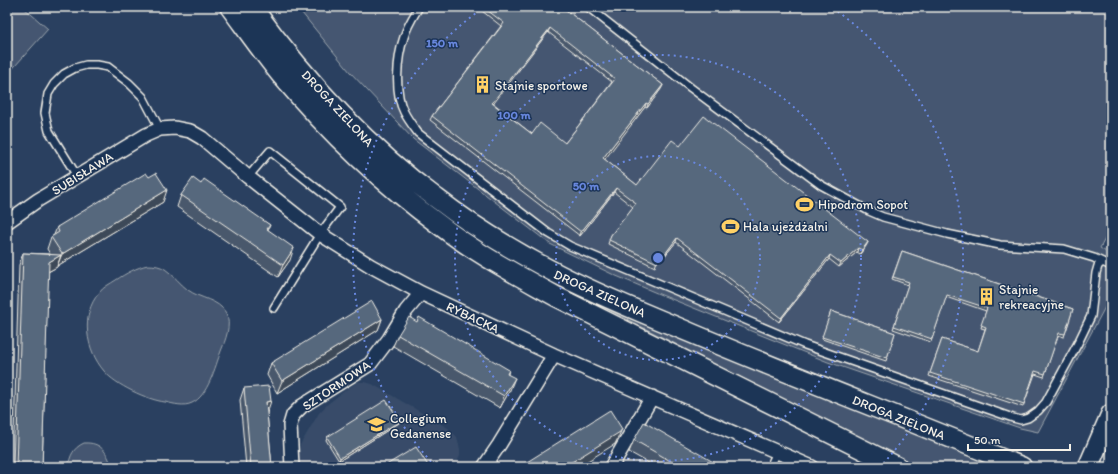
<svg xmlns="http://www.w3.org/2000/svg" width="1118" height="474" font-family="Itim,sans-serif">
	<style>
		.built { fill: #374c69 }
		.green { fill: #445771; stroke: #9ca4ac }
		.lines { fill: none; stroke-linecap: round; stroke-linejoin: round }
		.lane-casing { stroke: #f4f1e8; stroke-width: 10 }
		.street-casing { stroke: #f4f1e8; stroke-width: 16 }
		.secondary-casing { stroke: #f4f1e8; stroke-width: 22 }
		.lane { stroke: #1d3557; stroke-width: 7 }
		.street { stroke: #1d3557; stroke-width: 13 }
		.secondary { stroke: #1d3557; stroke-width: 19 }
		.wall { fill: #4a596c; stroke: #f4f1e8; fill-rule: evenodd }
		.shaded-wall { fill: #3c4858; stroke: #f4f1e8 }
		.building { fill: #56677d; stroke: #f4f1e8; fill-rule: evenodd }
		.ring { fill: none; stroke: #6887de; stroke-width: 2; stroke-dasharray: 2 4 }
		.labels { text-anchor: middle; stroke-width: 3; stroke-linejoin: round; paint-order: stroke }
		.poi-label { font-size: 13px; fill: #f4f1e8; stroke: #1d3557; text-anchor: start }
		.street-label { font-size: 13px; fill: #f4f1e8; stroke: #1d3557 }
		.centre { fill: #6887de; stroke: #1d3557; stroke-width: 2 }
		.ring-label { font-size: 12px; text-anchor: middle; font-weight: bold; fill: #6887de; stroke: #1d3557; stroke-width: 3; stroke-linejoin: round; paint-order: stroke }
	</style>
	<rect width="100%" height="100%" fill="#2a4060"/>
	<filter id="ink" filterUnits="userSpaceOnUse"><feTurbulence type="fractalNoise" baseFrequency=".025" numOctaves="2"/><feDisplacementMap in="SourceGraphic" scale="8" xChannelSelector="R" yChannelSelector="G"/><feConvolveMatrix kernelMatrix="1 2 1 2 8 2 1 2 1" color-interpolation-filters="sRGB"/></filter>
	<g filter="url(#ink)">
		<path class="built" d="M 358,382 L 365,382 L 372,384 L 448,428 L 457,437 L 460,449 L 460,456 L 454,467 L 299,467 L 298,459 L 300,445 L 319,413 L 329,403 L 347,389 Z"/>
		<path class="green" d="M 7,7 L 23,7 L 48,29 L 7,75 Z
			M 297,7 L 1111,7 L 1111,228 L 1100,248 L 1111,255 L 1111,296 L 1038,432 L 1020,428 L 828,362 L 659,294 L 614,275 L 550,244 L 413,139 L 350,72 Z
			M 148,265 C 155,265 160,266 165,269 C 174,275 180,284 188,290 C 200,299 218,299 226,313 C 232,325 225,341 221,351 C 215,367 208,396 192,403 C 184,407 174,404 165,402 C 148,400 115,385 104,371 C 86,350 80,315 99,293 C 103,287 110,284 116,280 C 125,274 137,267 148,265 Z
			M 602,304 L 1000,467 L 917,467 L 601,306 Z
			M 84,443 C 101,442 107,452 112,467 L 68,467 C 70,456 73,448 84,443 Z"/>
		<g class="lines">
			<defs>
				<path id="lane" d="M 419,7 C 413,17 407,26 404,37 C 397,57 394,93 404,112 C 408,120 413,126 418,133 L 548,233 L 570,246 L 805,345 L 1013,418 L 1021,420 L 1028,418 L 1038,411 L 1046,402 L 1078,343 L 1091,316 L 1096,273 L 1098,266 L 1102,262
					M 588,7 L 691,88 L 821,185 L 869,211 L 883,217 L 947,234 L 1000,245 L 1064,249 L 1094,258 L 1111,266
					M 77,176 L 49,131 L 45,113 L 48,94 L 54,84 L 64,74 L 75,68 L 86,65 L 97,65 L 108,67 L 129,83 L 143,97 L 160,129
					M 248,177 L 270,151 L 340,207 L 320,234 L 274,308
					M 770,467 L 777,452"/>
				<path id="street" d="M 7,222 L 38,200 L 146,135 L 160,129 L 175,128 L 190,131 L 202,138 L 248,177 L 320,234 L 371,266 L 421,293 L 554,355 L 812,467
					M 292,467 L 290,425 L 293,415 L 302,406 L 370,364 L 389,339 L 406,311 L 421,293
					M 484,467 L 499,445 L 554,355
					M 611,467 L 652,397"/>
				<path id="secondary" d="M 230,7 C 247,30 263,53 281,75 C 328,131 382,183 441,226 C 477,254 518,275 557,297 L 898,467
					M 252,7 C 304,78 364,145 436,198 C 472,226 512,250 552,271 C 597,295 644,313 691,333 C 800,379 912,421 1022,467
					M 1088,467 L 1111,414"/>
			</defs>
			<use href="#lane" class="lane-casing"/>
			<use href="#street" class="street-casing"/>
			<use href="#secondary" class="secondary-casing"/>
			<use href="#lane" class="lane"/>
			<use href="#street" class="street"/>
			<use href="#secondary" class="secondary"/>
		</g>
		<path class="wall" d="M 477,7 L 562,7 L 663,85 L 661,89 L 647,108 L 645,107 L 604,159 L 637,185 L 680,146 L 868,242 L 866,246 L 860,254 L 857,252 L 839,267 L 829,259 L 779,322 L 676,242 L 663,258 L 659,255 L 655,267 L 608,244 L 611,235 L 633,207 L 614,192 L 580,236 L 430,120 L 432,116 L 501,26 ZM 548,32 L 612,82 L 565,143 L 532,134 L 493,103 Z
			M 201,184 L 270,225 L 268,230 L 290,260 L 278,277 L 177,207 L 181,195 Z
			M 163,202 L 57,266 L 57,267 L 48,272 L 42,467 L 13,467 L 19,265 L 23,253 L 50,254 L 47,249 L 51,237 L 54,235 L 57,227 Z
			M 902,251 L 1073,309 L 1064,337 L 1058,335 L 1044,377 L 1035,374 L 1023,407 L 929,376 L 942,339 L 978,351 L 985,329 L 981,328 L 986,311 L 946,297 L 931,342 L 893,329 L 908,285 L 892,279 Z
			M 831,311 L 895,333 L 886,361 L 822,339 Z
			M 382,319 L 378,330 L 277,393 L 267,375 L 271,363 Z
			M 398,335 L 509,370 L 508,374 L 510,390 L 500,408 L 393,346 Z
			M 244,388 L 267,413 L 272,467 L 246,467 L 240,400 Z
			M 400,421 L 399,423 L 339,461 L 326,440 L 327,437 Z
			M 634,440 L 722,467 L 656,467 L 629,452 Z"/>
		<path class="shaded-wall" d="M 550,28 L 548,32 L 491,107 L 492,103 Z
			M 663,85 L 661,89 L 647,108 L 648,104 Z
			M 646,103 L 645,107 L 602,163 L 603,158 Z
			M 616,188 L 614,192 L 580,236 L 581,232 Z
			M 167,190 L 163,202 L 57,266 L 62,254 Z
			M 677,238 L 676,242 L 663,258 L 665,254 Z
			M 868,242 L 866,246 L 860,254 L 862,250 Z
			M 294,248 L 290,260 L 278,277 L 283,265 Z
			M 858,248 L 857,252 L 839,267 L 841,263 Z
			M 61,255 L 57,267 L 44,274 L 49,262 Z
			M 830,255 L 829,259 L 779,322 L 781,318 Z
			M 382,319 L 378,330 L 277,393 L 282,381 Z
			M 515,378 L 510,390 L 500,408 L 504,396 Z
			M 271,401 L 267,413 L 266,402 Z
			M 400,421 L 399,423 L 339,461 L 340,458 Z
			M 622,429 L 617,440 L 615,444 L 578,467 L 564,467 Z"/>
		<path class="building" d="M 483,7 L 562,7 L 663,85 L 648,104 L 646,103 L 603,158 L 637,185 L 672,140 L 680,146 L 704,116 L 868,242 L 862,250 L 858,248 L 841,263 L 830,255 L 781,318 L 677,238 L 665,254 L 661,251 L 657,263 L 609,240 L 611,235 L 636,203 L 616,188 L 581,232 L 432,116 L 504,23 ZM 550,28 L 615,79 L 565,143 L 540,123 L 532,134 L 492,103 Z
			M 146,173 L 149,177 L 156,173 L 167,190 L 62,254 L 51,237 L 59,232 L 57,227 Z
			M 193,178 L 201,184 L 204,179 L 270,225 L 267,229 L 294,248 L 283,265 L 181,195 Z
			M 902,251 L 1073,309 L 1065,334 L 1059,333 L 1045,374 L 1035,371 L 1024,404 L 930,373 L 942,339 L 978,351 L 986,327 L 981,325 L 987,308 L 947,295 L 932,339 L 894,326 L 909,282 L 893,277 Z
			M 23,253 L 61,255 L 49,262 L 42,467 L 16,467 Z
			M 372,301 L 382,319 L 282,381 L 271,363 Z
			M 831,311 L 895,333 L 887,358 L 822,337 Z
			M 409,317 L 417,322 L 419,317 L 509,370 L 507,374 L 515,378 L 504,396 L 398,335 Z
			M 269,386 L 271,401 L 266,402 L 272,467 L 251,467 L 244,388 Z
			M 386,400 L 400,421 L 340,458 L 327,437 Z
			M 610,410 L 622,429 L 620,432 L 564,467 L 519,467 Z
			M 644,422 L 722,467 L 681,467 L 634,440 Z
			M 416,447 L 429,467 L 383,467 Z"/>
	</g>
	<g class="ring">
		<circle cx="658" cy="258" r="102"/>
		<circle cx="658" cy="258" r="203"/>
		<path d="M435 466A305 305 0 0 1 483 8M833 8A305 305 0 0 1 881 466"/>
	</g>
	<defs>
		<symbol id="building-bare" viewBox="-9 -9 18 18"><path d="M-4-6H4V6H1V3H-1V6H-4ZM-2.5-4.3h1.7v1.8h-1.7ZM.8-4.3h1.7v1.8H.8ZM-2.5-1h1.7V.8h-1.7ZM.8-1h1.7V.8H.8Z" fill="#ffd166" stroke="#1d3557" stroke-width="2.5" paint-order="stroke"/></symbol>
		<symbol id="stadium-bare" viewBox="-9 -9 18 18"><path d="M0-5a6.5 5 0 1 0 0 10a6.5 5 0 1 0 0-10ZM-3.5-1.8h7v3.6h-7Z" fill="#ffd166" stroke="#1d3557" stroke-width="2.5" paint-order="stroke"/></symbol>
		<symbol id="school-bare" viewBox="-9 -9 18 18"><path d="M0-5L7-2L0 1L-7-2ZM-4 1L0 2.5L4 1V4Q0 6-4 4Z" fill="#ffd166" stroke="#1d3557" stroke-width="2.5" paint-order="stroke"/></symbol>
	</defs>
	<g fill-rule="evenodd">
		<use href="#building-bare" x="470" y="72" width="25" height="25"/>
		<use href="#stadium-bare" x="792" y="192" width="25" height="25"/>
		<use href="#stadium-bare" x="718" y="214" width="25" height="25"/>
		<use href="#building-bare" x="974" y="284" width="25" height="25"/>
		<use href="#school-bare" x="364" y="412" width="25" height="25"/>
	</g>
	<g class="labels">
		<g class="poi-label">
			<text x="495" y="90">Stajnie sportowe</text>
			<text x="818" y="209">Hipodrom Sopot</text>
			<text x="743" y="231">Hala ujeżdżalni</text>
			<text x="999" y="294">Stajnie<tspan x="999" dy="15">rekreacyjne</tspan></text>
			<text x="390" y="423">Collegium<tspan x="390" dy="15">Gedanense</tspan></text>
		</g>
		<g class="street-label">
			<text transform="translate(338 108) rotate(47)" y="5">DROGA ZIELONA</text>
			<text transform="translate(82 173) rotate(-32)" y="5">SUBISŁAWA</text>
			<text transform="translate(600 293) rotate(24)" y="5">DROGA ZIELONA</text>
			<text transform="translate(473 317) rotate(25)" y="5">RYBACKA</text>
			<text transform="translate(336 385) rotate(-34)" y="5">SZTORMOWA</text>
			<text transform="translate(899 417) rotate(22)" y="5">DROGA ZIELONA</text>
		</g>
	</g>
	<circle cx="658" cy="258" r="6" class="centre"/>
	<g class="ring-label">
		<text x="442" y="47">150 m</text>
		<text x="514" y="119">100 m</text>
		<text x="586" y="190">50 m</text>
	</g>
	<rect width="1118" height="474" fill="none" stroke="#1d3557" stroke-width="24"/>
	<rect x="12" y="12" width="1094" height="450" fill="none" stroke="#f4f1e8" stroke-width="1.5" filter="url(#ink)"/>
	<path d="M968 444v6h102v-6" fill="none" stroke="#f4f1e8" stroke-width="2"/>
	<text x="974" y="444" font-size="12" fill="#f4f1e8" stroke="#1d3557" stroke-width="3" paint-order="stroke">50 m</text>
</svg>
